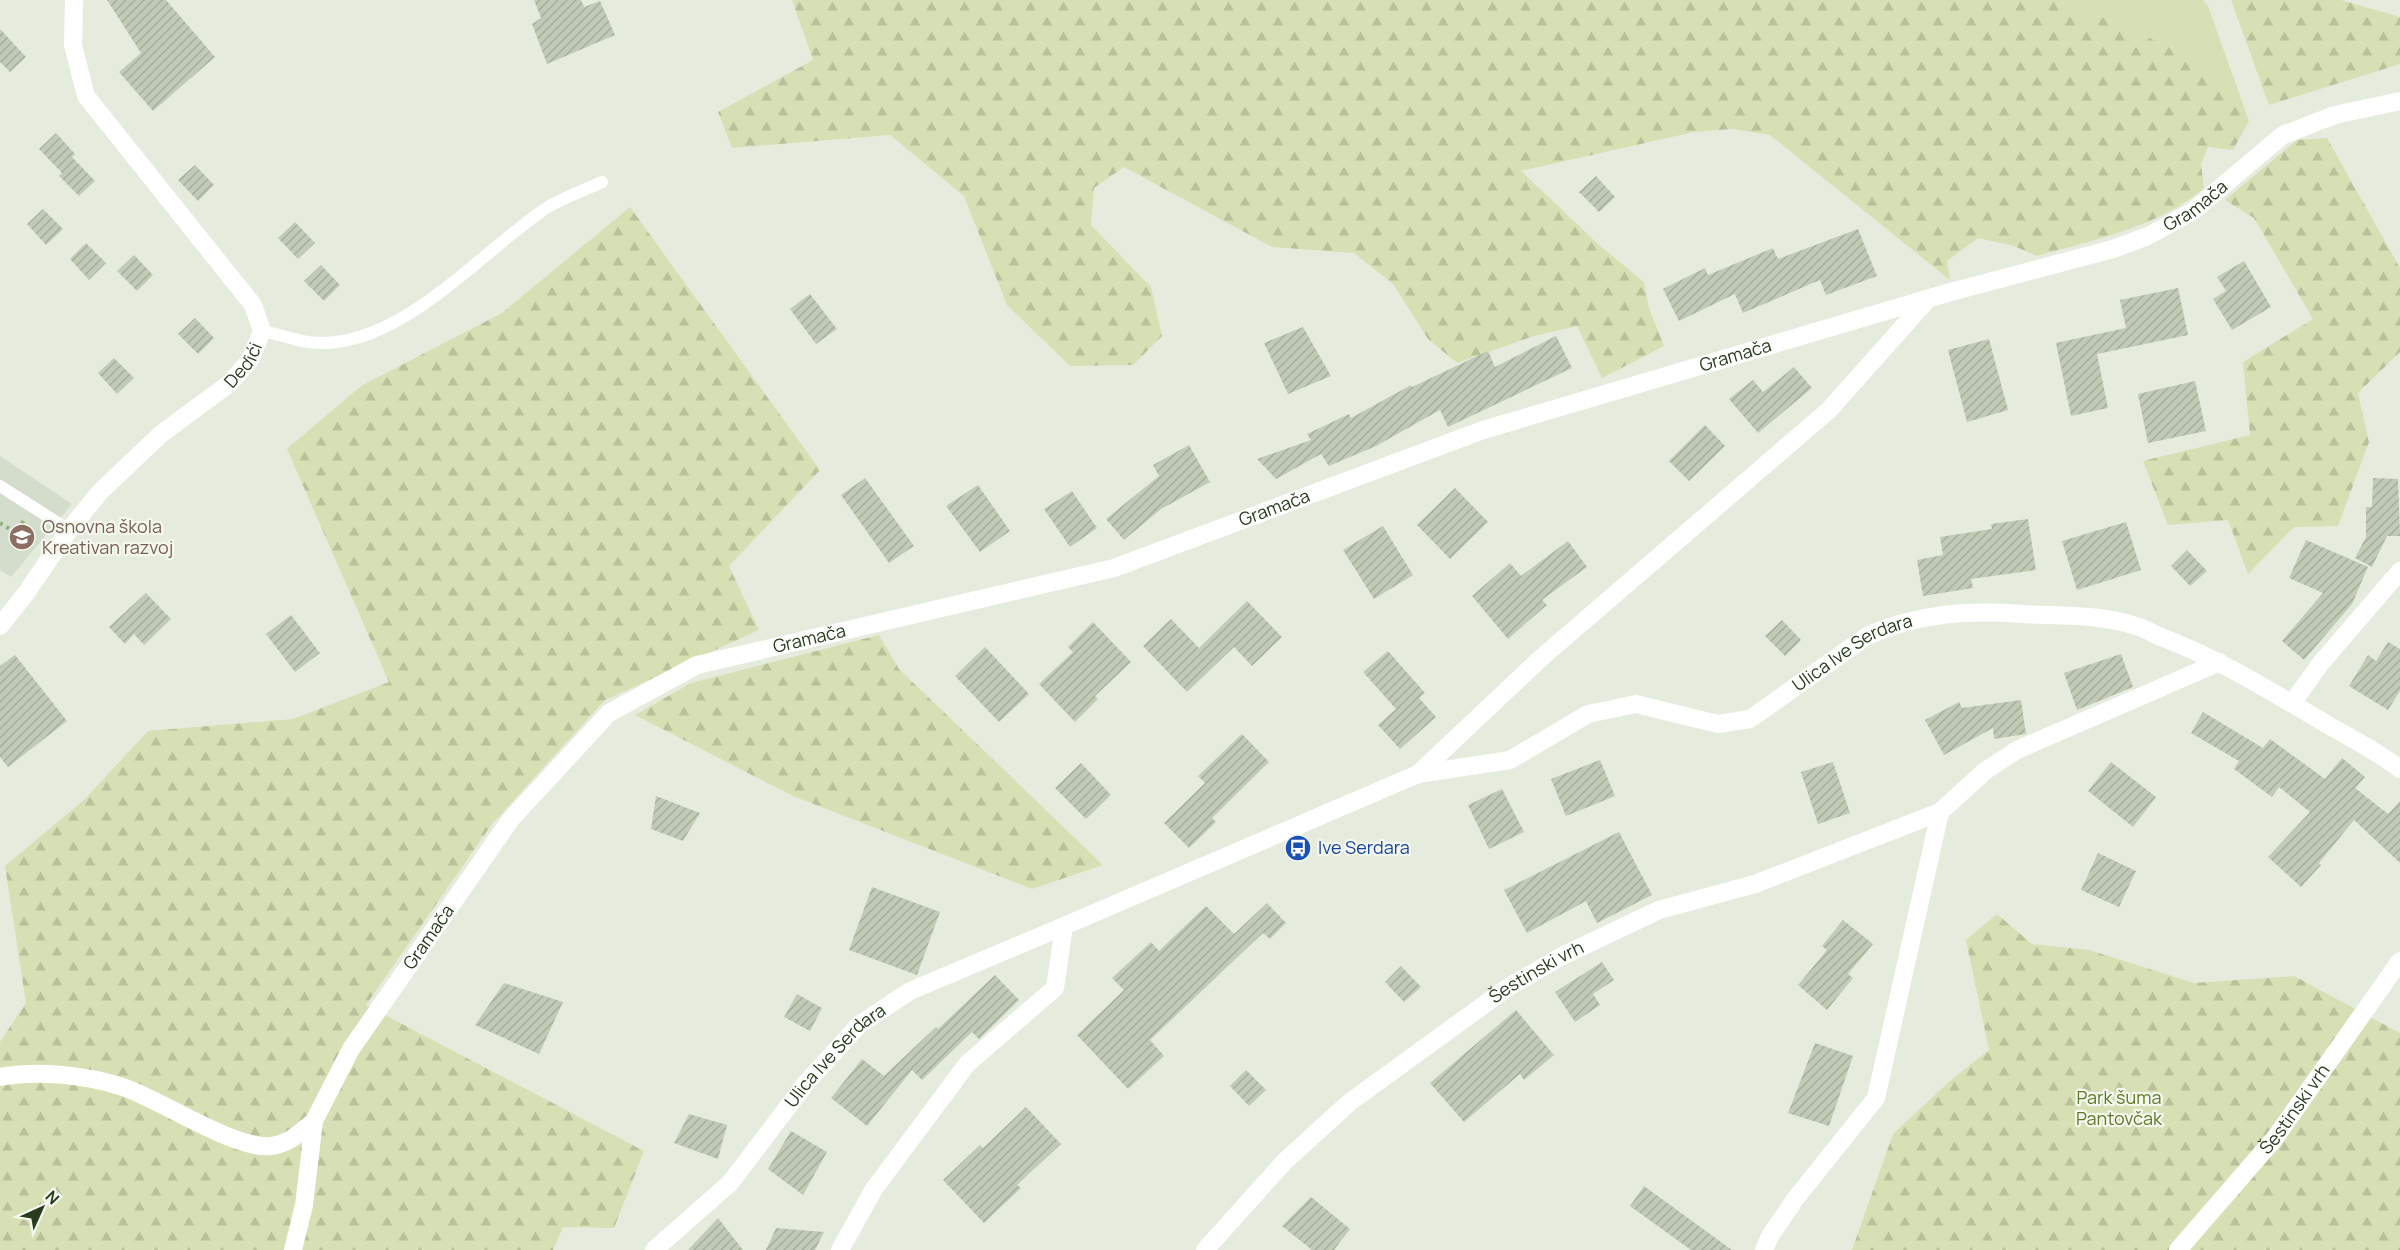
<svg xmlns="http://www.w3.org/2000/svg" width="2400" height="1250" font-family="Manrope,sans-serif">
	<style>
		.built { fill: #d4dccc }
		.grass { fill: #d7e0b4 }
		.forest { fill: url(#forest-firs) }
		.building { fill: url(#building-hatch) }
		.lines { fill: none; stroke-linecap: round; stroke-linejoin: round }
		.path { stroke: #90b37b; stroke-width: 4; stroke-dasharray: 3 4.5; stroke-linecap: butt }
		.lane { stroke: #fff; stroke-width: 12 }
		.street { stroke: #fff; stroke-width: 18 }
		.secondary { stroke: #fff; stroke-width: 18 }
		.labels { text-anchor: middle; stroke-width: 4.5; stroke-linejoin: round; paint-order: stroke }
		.street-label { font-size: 18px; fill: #283d1e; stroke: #f4f8ef }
		.education-label { font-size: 18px; fill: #785e54; stroke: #f4f8ef; text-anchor: start }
		.transit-label { font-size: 18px; fill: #164399; stroke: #f4f8ef; text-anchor: start }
		.park-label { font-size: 18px; fill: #5e7923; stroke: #f4f8ef }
	</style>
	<defs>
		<pattern id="forest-firs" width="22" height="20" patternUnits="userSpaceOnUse" patternTransform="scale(1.5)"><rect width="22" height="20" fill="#d7e0b4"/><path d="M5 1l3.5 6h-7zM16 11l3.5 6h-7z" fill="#b9c19a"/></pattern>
		<pattern id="building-hatch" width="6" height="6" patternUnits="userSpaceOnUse" patternTransform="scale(1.5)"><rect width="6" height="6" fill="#c0cab6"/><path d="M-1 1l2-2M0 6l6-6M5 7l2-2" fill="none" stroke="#a5ae9c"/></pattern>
	</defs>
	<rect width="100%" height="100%" fill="#e5ecde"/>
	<path class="built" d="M 0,456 L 72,504 L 11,577 L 0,570 Z"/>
	<path class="grass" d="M 2053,0 L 2203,0 L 2208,6 L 2249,121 L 2209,65 L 2110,20 Z"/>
	<path class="forest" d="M 792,0 L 2053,0 L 2110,20 L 2209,65 L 2249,121 L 2233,150 L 2208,147 L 2201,165 L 2204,188 C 2159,227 2093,240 2037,256 L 2014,246 L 1978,238 L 1947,261 L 1950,280 L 1770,135 L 1731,129 L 1694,132 L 1521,171 L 1598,244 L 1644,282 L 1649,308 L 1664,346 L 1602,378 L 1577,326 L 1534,336 L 1457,363 L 1428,339 L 1393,284 L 1354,253 L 1272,247 L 1124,167 L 1094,188 L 1091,225 L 1151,287 L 1162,336 L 1133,365 L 1070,366 L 1007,305 L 964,196 L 890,135 L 732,148 L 718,112 L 813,60 Z
		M 2231,0 L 2341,0 L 2400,17 L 2400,64 L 2269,105 Z
		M 2327,138 L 2400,268 L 2400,352 L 2358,393 L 2369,442 L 2338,526 L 2294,527 L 2248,574 L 2228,520 L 2168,525 L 2143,461 L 2250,435 L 2243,362 L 2313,319 L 2254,218 L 2225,200 L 2297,140 Z
		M 630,207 L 820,470 L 729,566 L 759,630 L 605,700 L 492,824 L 366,1005 L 644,1151 L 614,1228 L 563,1227 L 553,1250 L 0,1250 L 0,1042 L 26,1003 L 5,866 L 84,800 L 148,731 L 293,719 L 389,682 L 287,449 L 361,386 L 502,313 Z
		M 879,635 L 899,669 L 1103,865 L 1032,889 L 793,796 L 635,715 L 691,683 Z
		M 1997,914 L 2032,944 L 2089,950 L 2194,983 L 2294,976 L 2400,1033 L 2400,1250 L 1852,1250 L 1893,1134 L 1951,1080 L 1989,1050 L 1966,940 Z"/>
	<path class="building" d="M 107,0 L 166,0 L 215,57 L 153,111 L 119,72 L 141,53 Z
		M 534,0 L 581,0 L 584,7 L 600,1 L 615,35 L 547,64 L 532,24 L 541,18 Z
		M 0,29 L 26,57 L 10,72 L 0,62 Z
		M 56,133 L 75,154 L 72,157 L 95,181 L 79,196 L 59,176 L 62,173 L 39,149 Z
		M 195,165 L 214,185 L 198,201 L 178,180 Z
		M 1596,176 L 1615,197 L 1599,212 L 1579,192 Z
		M 43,209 L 63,229 L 46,245 L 27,224 Z
		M 295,222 L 315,243 L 298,259 L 278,238 Z
		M 1858,229 L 1877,276 L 1826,295 L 1820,280 L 1743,313 L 1735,294 L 1679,321 L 1663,289 L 1705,268 L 1708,275 L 1773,248 L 1778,259 Z
		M 86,243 L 106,263 L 89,280 L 70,259 Z
		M 134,255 L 153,275 L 137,291 L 117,271 Z
		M 2244,261 L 2271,307 L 2232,330 L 2213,299 L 2226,291 L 2217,277 Z
		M 321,265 L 340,285 L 324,301 L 304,281 Z
		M 2178,288 L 2188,335 L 2097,354 L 2108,408 L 2071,416 L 2056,343 L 2126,328 L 2120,300 Z
		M 810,294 L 837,329 L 816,344 L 790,309 Z
		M 195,318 L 214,338 L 198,354 L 178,334 Z
		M 1303,327 L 1331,376 L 1288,394 L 1264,343 Z
		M 1556,336 L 1572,368 L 1448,427 L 1440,410 L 1376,446 L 1329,466 L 1321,454 L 1276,479 L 1257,459 L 1311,440 L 1307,434 L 1349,414 L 1351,418 L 1411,385 L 1412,387 L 1488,351 L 1495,367 Z
		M 1989,339 L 2008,410 L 1967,422 L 1948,350 Z
		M 114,358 L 134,378 L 117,394 L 98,373 Z
		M 1794,367 L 1812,388 L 1758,433 L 1729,399 L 1753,380 L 1763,392 Z
		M 2195,381 L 2206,431 L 2148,443 L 2138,394 Z
		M 1705,425 L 1725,446 L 1689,481 L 1669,461 Z
		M 1189,445 L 1210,482 L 1161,509 L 1124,540 L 1106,519 L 1159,476 L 1153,465 Z
		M 865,478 L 914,546 L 889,563 L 841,495 Z
		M 2373,478 L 2398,479 L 2400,536 L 2387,536 L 2372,567 L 2355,558 L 2366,537 L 2366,507 L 2372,507 Z
		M 978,485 L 1010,531 L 980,552 L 946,506 Z
		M 1455,488 L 1488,522 L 1450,559 L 1417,525 Z
		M 1072,491 L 1097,528 L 1070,547 L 1044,509 Z
		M 2028,519 L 2036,570 L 1971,579 L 1973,588 L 1923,596 L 1917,560 L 1943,555 L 1940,537 L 1992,529 L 1991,524 Z
		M 2126,522 L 2141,570 L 2077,590 L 2062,541 Z
		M 1383,526 L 1413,575 L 1374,599 L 1343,550 Z
		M 2306,540 L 2368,567 L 2352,604 L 2304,660 L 2282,641 L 2323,593 L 2289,578 Z
		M 1568,541 L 1587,567 L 1542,600 L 1547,605 L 1508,639 L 1472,596 L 1510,563 L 1521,576 Z
		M 2187,550 L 2207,571 L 2190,586 L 2171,566 Z
		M 146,593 L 171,619 L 144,645 L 134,634 L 125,644 L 109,627 Z
		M 1247,601 L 1282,637 L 1252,666 L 1234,647 L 1187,692 L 1143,646 L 1171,619 L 1199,648 Z
		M 291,615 L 320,653 L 295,672 L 266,634 Z
		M 1782,620 L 1801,640 L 1785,656 L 1765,636 Z
		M 1093,622 L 1131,662 L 1095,696 L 1098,699 L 1075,722 L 1039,684 L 1073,652 L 1068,647 Z
		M 2388,642 L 2400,649 L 2400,691 L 2388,710 L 2349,686 L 2368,655 L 2376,661 Z
		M 985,647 L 1029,694 L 999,722 L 955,676 Z
		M 1388,651 L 1425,693 L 1419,698 L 1436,717 L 1400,749 L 1378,725 L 1396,709 L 1363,672 Z
		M 2121,654 L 2133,687 L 2077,710 L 2064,673 Z
		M 15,655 L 67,721 L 8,767 L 0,757 L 0,666 Z
		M 2021,700 L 2026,734 L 1994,739 L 1993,728 L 1944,755 L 1925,720 L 1959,702 L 1962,708 Z
		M 2203,712 L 2263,748 L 2270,739 L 2325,779 L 2342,758 L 2365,777 L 2355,788 L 2388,814 L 2400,801 L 2400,863 L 2354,820 L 2319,863 L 2321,865 L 2301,887 L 2268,857 L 2310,812 L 2279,787 L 2272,797 L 2234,769 L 2239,761 L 2191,733 Z
		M 1242,734 L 1269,762 L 1212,818 L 1216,822 L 1189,848 L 1164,823 L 1205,783 L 1198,776 Z
		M 1600,760 L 1615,796 L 1566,816 L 1551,779 Z
		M 1833,762 L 1850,813 L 1818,824 L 1801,772 Z
		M 2111,762 L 2156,797 L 2133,827 L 2088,791 Z
		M 1081,763 L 1111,795 L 1086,819 L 1055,788 Z
		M 1502,789 L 1524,832 L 1489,849 L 1468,805 Z
		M 656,796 L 700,813 L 683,841 L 651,829 Z
		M 1619,832 L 1652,895 L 1597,923 L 1586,901 L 1527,933 L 1504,890 Z
		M 2098,853 L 2136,871 L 2119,907 L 2081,890 Z
		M 872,887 L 940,912 L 917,975 L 849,950 Z
		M 1267,903 L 1286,923 L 1270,939 L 1263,933 L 1150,1040 L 1164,1056 L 1128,1089 L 1077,1035 L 1124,990 L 1112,978 L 1151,942 L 1159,951 L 1206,906 L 1234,934 Z
		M 1843,920 L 1873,944 L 1848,974 L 1853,978 L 1827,1010 L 1798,985 L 1827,950 L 1822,946 Z
		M 1602,962 L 1614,980 L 1593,994 L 1600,1005 L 1575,1022 L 1555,992 Z
		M 1401,966 L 1421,987 L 1404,1002 L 1385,982 Z
		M 995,975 L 1019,1000 L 979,1039 L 972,1032 L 922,1080 L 912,1070 L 867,1126 L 831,1098 L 862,1059 L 884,1076 L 936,1027 L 938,1029 Z
		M 504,983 L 563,1002 L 539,1054 L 475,1025 Z
		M 797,994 L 822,1008 L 810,1031 L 784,1017 Z
		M 1516,1010 L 1554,1055 L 1524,1080 L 1520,1074 L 1464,1122 L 1430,1083 Z
		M 1815,1043 L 1853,1056 L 1829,1126 L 1788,1113 Z
		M 1246,1070 L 1266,1090 L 1249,1106 L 1230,1086 Z
		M 1026,1107 L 1061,1144 L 1017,1185 L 1021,1188 L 984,1223 L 943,1180 L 980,1145 L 983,1148 Z
		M 689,1114 L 727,1125 L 718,1159 L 674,1143 Z
		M 791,1131 L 827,1152 L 803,1195 L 768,1169 Z
		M 1644,1186 L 1732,1250 L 1691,1250 L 1630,1206 Z
		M 1311,1197 L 1350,1229 L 1334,1250 L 1312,1250 L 1282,1226 Z
		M 718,1218 L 743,1250 L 688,1250 Z
		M 776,1228 L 824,1232 L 815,1250 L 766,1250 Z"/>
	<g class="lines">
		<path class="path" d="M 0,523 L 16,533 L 24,520"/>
		<path class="lane" d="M 262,331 C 277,334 292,339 307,342 C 397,354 480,251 548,207 C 565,197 585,190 602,182
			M 0,486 L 69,530"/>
		<g class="street">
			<path d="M 2293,702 L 2321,663 L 2400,571"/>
			<path d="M 1418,774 L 1541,658 L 1829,410 L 1927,300"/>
			<path d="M 0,1077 C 39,1070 86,1075 123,1087 C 161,1100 235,1150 271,1146 C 289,1144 301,1132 314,1121"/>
			<path id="s1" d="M 293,1250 L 304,1205 L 314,1121 L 351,1049 L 511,819 L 609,713 L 697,665 L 1114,568 L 1483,430 L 1947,293 L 2113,249 L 2148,236 L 2193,211 L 2283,135 L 2335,115 L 2400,101"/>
			<path id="s2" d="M 654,1250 L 730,1183 L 806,1083 L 859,1025 L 910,991 L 1064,926"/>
			<path d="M 1764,1250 L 1770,1236 L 1796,1198 L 1876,1098 L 1940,812"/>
			<path id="s3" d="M 2178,1250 L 2275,1138 L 2400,961"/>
		</g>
		<g class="secondary">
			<path id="s4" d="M 0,626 L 27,592 L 69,530 L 100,492 L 161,434 L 230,383 L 250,360 L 262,331 L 253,305 L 86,96 L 73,45 L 74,0"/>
			<path id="s5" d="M 840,1250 L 874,1189 L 967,1064 L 1055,988 L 1064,926 L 1418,774 L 1510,760 L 1588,714 L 1636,704 L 1718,724 L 1750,719 L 1867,636 C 1917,613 1970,610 2023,614 C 2061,616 2099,614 2136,626 C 2145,628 2153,634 2161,637 C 2217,658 2267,689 2318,719 C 2346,736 2374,749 2400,769"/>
			<path id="s6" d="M 1205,1250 L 1285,1161 L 1350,1102 L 1507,988 L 1560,957 L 1659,910 L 1755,884 L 1940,812 L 1985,771 L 2017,750 L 2220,662"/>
		</g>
	</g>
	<defs>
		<symbol id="school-disc" viewBox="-11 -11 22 22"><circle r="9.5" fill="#8d6e63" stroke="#f4f8ef"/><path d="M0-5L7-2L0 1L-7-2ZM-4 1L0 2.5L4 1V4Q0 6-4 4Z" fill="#fff"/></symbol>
		<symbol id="bus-disc" viewBox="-11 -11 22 22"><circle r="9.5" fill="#1a4fb4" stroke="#f4f8ef"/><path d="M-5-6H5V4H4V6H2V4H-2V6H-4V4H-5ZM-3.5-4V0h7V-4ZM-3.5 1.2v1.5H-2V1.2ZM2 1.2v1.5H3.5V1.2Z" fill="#fff"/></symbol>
	</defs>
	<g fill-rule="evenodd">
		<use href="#school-disc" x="7" y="522" width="30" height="30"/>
		<use href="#bus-disc" x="1283" y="833" width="30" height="30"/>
	</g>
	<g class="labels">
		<g class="street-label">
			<text dy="6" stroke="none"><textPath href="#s1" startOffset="2308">Gramača</textPath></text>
			<text dy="6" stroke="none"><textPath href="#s1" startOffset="1822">Gramača</textPath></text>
			<text dy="6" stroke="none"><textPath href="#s4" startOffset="360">Dedići</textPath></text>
			<text dy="6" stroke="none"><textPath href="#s1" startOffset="1336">Gramača</textPath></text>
			<text dy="6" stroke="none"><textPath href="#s1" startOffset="852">Gramača</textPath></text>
			<text dy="6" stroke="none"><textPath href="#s5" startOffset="1262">Ulica Ive Serdara</textPath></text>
			<text dy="6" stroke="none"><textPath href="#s1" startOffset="348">Gramača</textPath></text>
			<text dy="6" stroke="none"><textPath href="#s6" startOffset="435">Šestinski vrh</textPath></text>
			<text dy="6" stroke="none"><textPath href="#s2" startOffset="267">Ulica Ive Serdara</textPath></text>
			<text dy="6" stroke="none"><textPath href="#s3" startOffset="183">Šestinski vrh</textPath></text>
		</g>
		<g class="education-label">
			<text x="42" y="533">Osnovna škola<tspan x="42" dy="21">Kreativan razvoj</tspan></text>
		</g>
		<g class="transit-label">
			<text x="1318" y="854">Ive Serdara</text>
		</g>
		<g class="park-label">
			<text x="2119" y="1104">Park šuma<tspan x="2119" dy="21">Pantovčak</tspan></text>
		</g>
	</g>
	<g transform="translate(42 1208) rotate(45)" stroke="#f4f8ef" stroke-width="4.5" paint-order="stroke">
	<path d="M0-4.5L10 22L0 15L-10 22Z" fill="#283d1e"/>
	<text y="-9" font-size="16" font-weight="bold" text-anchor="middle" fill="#283d1e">N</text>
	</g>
</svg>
